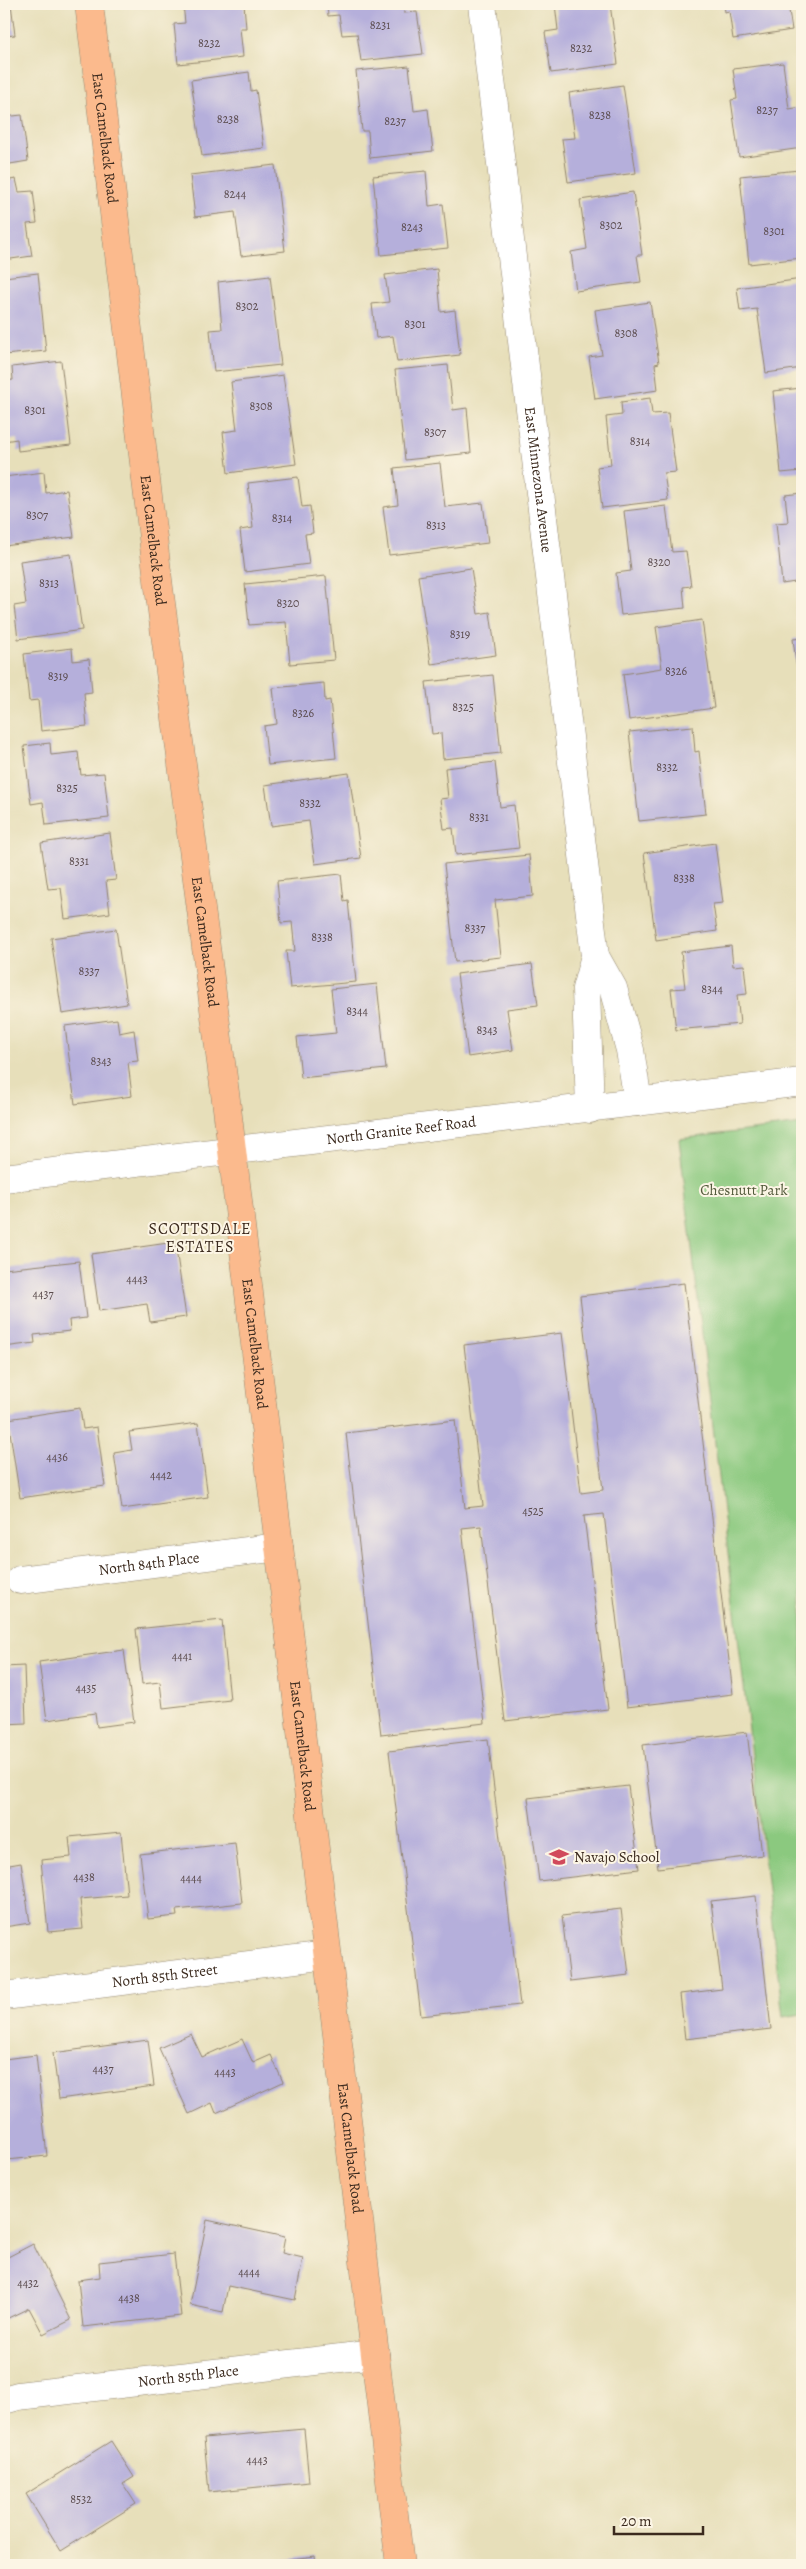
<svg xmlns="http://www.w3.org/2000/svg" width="806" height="2569" font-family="Alegreya,serif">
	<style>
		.green { fill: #8bc97f; stroke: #637a4e }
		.building { fill: #b5afdb }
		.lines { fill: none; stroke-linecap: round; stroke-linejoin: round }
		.minor-casing { stroke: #91846c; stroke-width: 29 }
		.major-casing { stroke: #91846c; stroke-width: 29 }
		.minor { stroke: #fff; stroke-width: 28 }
		.major { stroke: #fbba8d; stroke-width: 28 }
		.labels { text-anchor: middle; stroke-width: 4; stroke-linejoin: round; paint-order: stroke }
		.number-label { font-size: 12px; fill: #5a4b4d }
		.street-label { font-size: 15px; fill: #3b2a1e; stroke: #fcf5e5 }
		.park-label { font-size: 15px; fill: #535a3b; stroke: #fcf5e5 }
		.poi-label { font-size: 15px; fill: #3b2a1e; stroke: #fcf5e5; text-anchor: start }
		.neighbourhood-label { font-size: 16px; letter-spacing: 1px; fill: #3b2a1e; stroke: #fcf5e5 }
	</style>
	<rect width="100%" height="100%" fill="#fcf5e5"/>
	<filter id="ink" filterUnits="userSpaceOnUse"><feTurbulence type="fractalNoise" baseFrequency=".02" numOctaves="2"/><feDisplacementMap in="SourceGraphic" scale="10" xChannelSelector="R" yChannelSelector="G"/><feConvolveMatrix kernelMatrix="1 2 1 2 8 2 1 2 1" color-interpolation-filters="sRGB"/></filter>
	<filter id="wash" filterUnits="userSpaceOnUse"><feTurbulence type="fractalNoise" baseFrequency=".0096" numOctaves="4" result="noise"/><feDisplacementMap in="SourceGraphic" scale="20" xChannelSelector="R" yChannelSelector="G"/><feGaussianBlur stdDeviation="1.12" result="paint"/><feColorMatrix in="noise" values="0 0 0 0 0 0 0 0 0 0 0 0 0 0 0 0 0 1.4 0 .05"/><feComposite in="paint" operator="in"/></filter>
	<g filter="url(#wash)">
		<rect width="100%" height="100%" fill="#e7dfba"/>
		<path class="green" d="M 802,1124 L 802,2014 L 783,2017 L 679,1139 Z"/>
		<g id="blocks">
			<path class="building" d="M 4,4 L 11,4 L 15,35 L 4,36 Z
				M 183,4 L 244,4 L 246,28 L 240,28 L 243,57 L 178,64 L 174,24 L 185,23 Z
				M 327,4 L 403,4 L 404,13 L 417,12 L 423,54 L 361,61 L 357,34 L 342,35 L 339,15 L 328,16 Z
				M 555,4 L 610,4 L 618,64 L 551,73 L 545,32 L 558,30 Z
				M 724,4 L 788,4 L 792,30 L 733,39 L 729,11 L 725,12 Z
				M 4,41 L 8,70 L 4,70 Z
				M 783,63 L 789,109 L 802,107 L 802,148 L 739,157 L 731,100 L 737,99 L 733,69 Z
				M 409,66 L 414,111 L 428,109 L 433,151 L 370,158 L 368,131 L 362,131 L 356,71 Z
				M 249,72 L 251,91 L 256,90 L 264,148 L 202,156 L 191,80 Z
				M 623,85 L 636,173 L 568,182 L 562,139 L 575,138 L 569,93 Z
				M 22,115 L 28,161 L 4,165 L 4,117 Z
				M 275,165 L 285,251 L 241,256 L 235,212 L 195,217 L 190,175 Z
				M 799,170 L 802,203 L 802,258 L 749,264 L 740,176 Z
				M 426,171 L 429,206 L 443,204 L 448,248 L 381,255 L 373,176 Z
				M 16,179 L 19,192 L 33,191 L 37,223 L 27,224 L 32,256 L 4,260 L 4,181 Z
				M 633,192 L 642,255 L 637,255 L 641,282 L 576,291 L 571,252 L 587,249 L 580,200 Z
				M 437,269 L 441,312 L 455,310 L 460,355 L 397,362 L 393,336 L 376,338 L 372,304 L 389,302 L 385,275 Z
				M 38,273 L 46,351 L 4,355 L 4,277 Z
				M 270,276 L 281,365 L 214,372 L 210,330 L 222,329 L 218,282 Z
				M 802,279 L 802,368 L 766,373 L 757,309 L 740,311 L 737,288 Z
				M 650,302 L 659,363 L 655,364 L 658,390 L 595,399 L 589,357 L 602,355 L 595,310 Z
				M 61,361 L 71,445 L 18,451 L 17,439 L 4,441 L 4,381 L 13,380 L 12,367 Z
				M 448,365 L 453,410 L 467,408 L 471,453 L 405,460 L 395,370 Z
				M 283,375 L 296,464 L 228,473 L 223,432 L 237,430 L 231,382 Z
				M 802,388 L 802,471 L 781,473 L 773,391 Z
				M 650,398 L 652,414 L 668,413 L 676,472 L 664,473 L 668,500 L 602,508 L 597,467 L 611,465 L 606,417 L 622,415 L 621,402 Z
				M 440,463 L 445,507 L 483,503 L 488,543 L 389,555 L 383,507 L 398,505 L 394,468 Z
				M 44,472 L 46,493 L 67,490 L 74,537 L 4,546 L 4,477 Z
				M 298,477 L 302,507 L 310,506 L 313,533 L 305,534 L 309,564 L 245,572 L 240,530 L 253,528 L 248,483 Z
				M 802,493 L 802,581 L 782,584 L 776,523 L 788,522 L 785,495 Z
				M 666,506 L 672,552 L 686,551 L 691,586 L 683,587 L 685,608 L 621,615 L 616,573 L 631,571 L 624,511 Z
				M 71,554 L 82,630 L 18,639 L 14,606 L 26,604 L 20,561 Z
				M 471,568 L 478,614 L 490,612 L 496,655 L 431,664 L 418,576 Z
				M 326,576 L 334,660 L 290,664 L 286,622 L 249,625 L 245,584 Z
				M 802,590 L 802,618 L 801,618 L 798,591 Z
				M 702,620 L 714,708 L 629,720 L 623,674 L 662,668 L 656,627 Z
				M 802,638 L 802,669 L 797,670 L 793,639 Z
				M 72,648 L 73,661 L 89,659 L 92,692 L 84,693 L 87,726 L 41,731 L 38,700 L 29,701 L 24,654 Z
				M 493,675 L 501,753 L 443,759 L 441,733 L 432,734 L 426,682 Z
				M 324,683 L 325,701 L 330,700 L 336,758 L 268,765 L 264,726 L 277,724 L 273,688 Z
				M 798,714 L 802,714 L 802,744 L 801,744 Z
				M 693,726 L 695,752 L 699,751 L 706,814 L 639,821 L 629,732 Z
				M 50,743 L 51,755 L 78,752 L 81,775 L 104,773 L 109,818 L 46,825 L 43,802 L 31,804 L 24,746 Z
				M 495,762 L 500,807 L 514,805 L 519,848 L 456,855 L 453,828 L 444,829 L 440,799 L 448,798 L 445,768 Z
				M 349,773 L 361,858 L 315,864 L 309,821 L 271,826 L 265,785 Z
				M 110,833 L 116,880 L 106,881 L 110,913 L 65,919 L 61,888 L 48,889 L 41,843 Z
				M 715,843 L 723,903 L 713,904 L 717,931 L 656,940 L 644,853 Z
				M 529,855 L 533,896 L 495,900 L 501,957 L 455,962 L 444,864 Z
				M 341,874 L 344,901 L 348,900 L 356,982 L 290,988 L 286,951 L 295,951 L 292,922 L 281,923 L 277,881 Z
				M 116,929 L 127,1004 L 62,1014 L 51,938 Z
				M 731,946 L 733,966 L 744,965 L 747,994 L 737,995 L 740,1024 L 676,1030 L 671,989 L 685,988 L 681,952 Z
				M 532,964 L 538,1005 L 507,1009 L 513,1050 L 468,1057 L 457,974 Z
				M 377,984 L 386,1069 L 301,1078 L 297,1037 L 336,1033 L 331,989 Z
				M 117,1019 L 119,1033 L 134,1030 L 138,1061 L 128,1062 L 132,1096 L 75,1104 L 65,1026 Z
				M 175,1242 L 186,1317 L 150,1322 L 147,1304 L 99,1311 L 91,1254 Z
				M 79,1261 L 86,1318 L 69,1320 L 70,1331 L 34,1335 L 35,1343 L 4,1347 L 4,1269 Z
				M 684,1283 L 733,1694 L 627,1707 L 604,1514 L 584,1516 L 608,1709 L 505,1721 L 481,1526 L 462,1528 L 485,1723 L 381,1735 L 346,1433 L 455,1420 L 465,1508 L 483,1506 L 464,1345 L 562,1333 L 581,1493 L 603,1490 L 580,1296 Z
				M 80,1408 L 83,1429 L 97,1427 L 105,1486 L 20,1498 L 8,1419 Z
				M 198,1423 L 208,1497 L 122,1509 L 114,1453 L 132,1450 L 129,1432 Z
				M 222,1620 L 230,1700 L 163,1708 L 160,1682 L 142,1684 L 136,1629 Z
				M 124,1650 L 134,1722 L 97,1727 L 95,1713 L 47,1720 L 39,1662 Z
				M 24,1666 L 26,1723 L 4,1724 L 4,1667 Z
				M 747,1732 L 762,1855 L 658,1868 L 643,1745 Z
				M 488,1739 L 520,2005 L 421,2016 L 389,1751 Z
				M 628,1786 L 639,1869 L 539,1881 L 528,1798 Z
				M 121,1832 L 127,1895 L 80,1899 L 83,1929 L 48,1932 L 41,1860 L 71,1857 L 69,1837 Z
				M 235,1843 L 242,1903 L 176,1910 L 177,1916 L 148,1919 L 140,1854 Z
				M 21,1863 L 30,1923 L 4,1927 L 4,1866 Z
				M 756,1896 L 771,2029 L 685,2039 L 680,1994 L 722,1989 L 711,1901 Z
				M 621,1909 L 629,1975 L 570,1982 L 562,1916 Z
				M 191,2034 L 202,2057 L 242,2039 L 253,2063 L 271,2055 L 283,2082 L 216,2113 L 212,2103 L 189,2114 L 159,2048 Z
				M 148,2040 L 154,2086 L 59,2099 L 53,2053 Z
				M 36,2055 L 47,2156 L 7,2160 L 4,2132 L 4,2059 Z
				M 207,2220 L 285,2237 L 282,2253 L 303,2258 L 295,2300 L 228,2286 L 223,2312 L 190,2305 Z
				M 33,2244 L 71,2320 L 43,2334 L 29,2308 L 4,2320 L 4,2259 Z
				M 174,2254 L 181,2316 L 83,2327 L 78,2280 L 100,2277 L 99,2262 Z
				M 304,2429 L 309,2482 L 209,2492 L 204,2438 Z
				M 111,2441 L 134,2477 L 123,2484 L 136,2504 L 61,2551 L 26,2494 Z
				M 315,2556 L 316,2565 L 251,2565 L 251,2564 Z"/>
		</g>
	</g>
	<g filter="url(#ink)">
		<use href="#blocks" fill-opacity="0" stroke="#91846c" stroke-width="1"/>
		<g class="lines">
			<defs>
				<g id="minor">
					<path id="s1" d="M 482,4 L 595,956 L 586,989 L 590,1109"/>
					<path d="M 595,956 L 613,988 L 630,1050 L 638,1102"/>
					<path id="s2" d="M 4,1178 L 802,1082"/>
					<path id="s3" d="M 20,1580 L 279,1547"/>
					<path id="s4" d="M 4,1996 L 327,1955"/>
					<path id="s5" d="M 4,2400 L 18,2396 L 375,2354"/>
				</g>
				<g id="major">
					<path id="s6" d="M 89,4 L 159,588 L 227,1108 L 400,2565"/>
				</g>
			</defs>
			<use href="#minor" class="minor-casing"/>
			<use href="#major" class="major-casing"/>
			<use href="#minor" class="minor"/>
			<use href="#major" class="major"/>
		</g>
	</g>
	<defs>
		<symbol id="school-bare" viewBox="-9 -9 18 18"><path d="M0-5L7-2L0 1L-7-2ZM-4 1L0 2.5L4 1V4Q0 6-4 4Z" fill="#d1495b" stroke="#fcf5e5" stroke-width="2.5" paint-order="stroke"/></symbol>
	</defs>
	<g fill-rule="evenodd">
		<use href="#school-bare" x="545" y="1843" width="28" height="28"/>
	</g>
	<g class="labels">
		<g class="number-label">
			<text x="380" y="29">8231</text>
			<text x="209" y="47">8232</text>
			<text x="581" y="52">8232</text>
			<text x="767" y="114">8237</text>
			<text x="600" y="119">8238</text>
			<text x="228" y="123">8238</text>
			<text x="395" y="125">8237</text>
			<text x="235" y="198">8244</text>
			<text x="611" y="229">8302</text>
			<text x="412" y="231">8243</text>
			<text x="774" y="235">8301</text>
			<text x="247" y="310">8302</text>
			<text x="415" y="328">8301</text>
			<text x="626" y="337">8308</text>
			<text x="261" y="410">8308</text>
			<text x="35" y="414">8301</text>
			<text x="435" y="436">8307</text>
			<text x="640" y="445">8314</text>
			<text x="37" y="519">8307</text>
			<text x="282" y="522">8314</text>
			<text x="436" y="529">8313</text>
			<text x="659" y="566">8320</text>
			<text x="49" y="587">8313</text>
			<text x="288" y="607">8320</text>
			<text x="460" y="638">8319</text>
			<text x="676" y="675">8326</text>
			<text x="58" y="680">8319</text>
			<text x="463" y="711">8325</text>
			<text x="303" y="717">8326</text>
			<text x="667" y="771">8332</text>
			<text x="67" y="792">8325</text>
			<text x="310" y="807">8332</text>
			<text x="479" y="821">8331</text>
			<text x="79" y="865">8331</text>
			<text x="684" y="882">8338</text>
			<text x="475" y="932">8337</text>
			<text x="322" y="941">8338</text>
			<text x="89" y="975">8337</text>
			<text x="712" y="993">8344</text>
			<text x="357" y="1015">8344</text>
			<text x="487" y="1034">8343</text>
			<text x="101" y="1065">8343</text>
			<text x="137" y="1283">4443</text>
			<text x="43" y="1298">4437</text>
			<text x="57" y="1461">4436</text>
			<text x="161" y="1479">4442</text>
			<text x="533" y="1515">4525</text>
			<text x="182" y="1660">4441</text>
			<text x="86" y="1692">4435</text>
			<text x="84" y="1881">4438</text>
			<text x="191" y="1882">4444</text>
			<text x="103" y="2073">4437</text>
			<text x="225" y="2076">4443</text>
			<text x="249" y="2276">4444</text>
			<text x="28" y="2287">4432</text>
			<text x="129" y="2302">4438</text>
			<text x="257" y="2464">4443</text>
			<text x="81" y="2503">8532</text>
		</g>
		<g class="street-label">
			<text dy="5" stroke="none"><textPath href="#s6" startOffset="135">East Camelback Road</textPath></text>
			<text dy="5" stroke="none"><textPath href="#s1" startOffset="479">East Minnezona Avenue</textPath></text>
			<text dy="5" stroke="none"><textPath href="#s6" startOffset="540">East Camelback Road</textPath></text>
			<text dy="5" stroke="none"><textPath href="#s6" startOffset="945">East Camelback Road</textPath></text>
			<text dy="5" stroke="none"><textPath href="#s2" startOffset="400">North Granite Reef Road</textPath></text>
			<text dy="5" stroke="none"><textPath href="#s6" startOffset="1350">East Camelback Road</textPath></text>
			<text dy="5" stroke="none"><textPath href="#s3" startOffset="130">North 84th Place</textPath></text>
			<text dy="5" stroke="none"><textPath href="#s6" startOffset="1755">East Camelback Road</textPath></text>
			<text dy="5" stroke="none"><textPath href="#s4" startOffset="162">North 85th Street</textPath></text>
			<text dy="5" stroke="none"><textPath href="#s6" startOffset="2160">East Camelback Road</textPath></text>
			<text dy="5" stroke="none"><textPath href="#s5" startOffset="186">North 85th Place</textPath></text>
		</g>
		<g class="park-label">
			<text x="744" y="1195">Chesnutt Park</text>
		</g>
		<g class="poi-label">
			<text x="574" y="1862">Navajo School</text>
		</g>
		<g class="neighbourhood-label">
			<text x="200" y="1234">SCOTTSDALE<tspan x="200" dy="18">ESTATES</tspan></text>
		</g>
	</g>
	<rect width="806" height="2569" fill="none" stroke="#fcf5e5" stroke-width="20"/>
	<path d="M614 2526v8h89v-8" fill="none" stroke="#3b2a1e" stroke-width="2.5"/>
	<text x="621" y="2526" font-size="15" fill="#3b2a1e" stroke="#fcf5e5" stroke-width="4" paint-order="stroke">20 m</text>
</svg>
